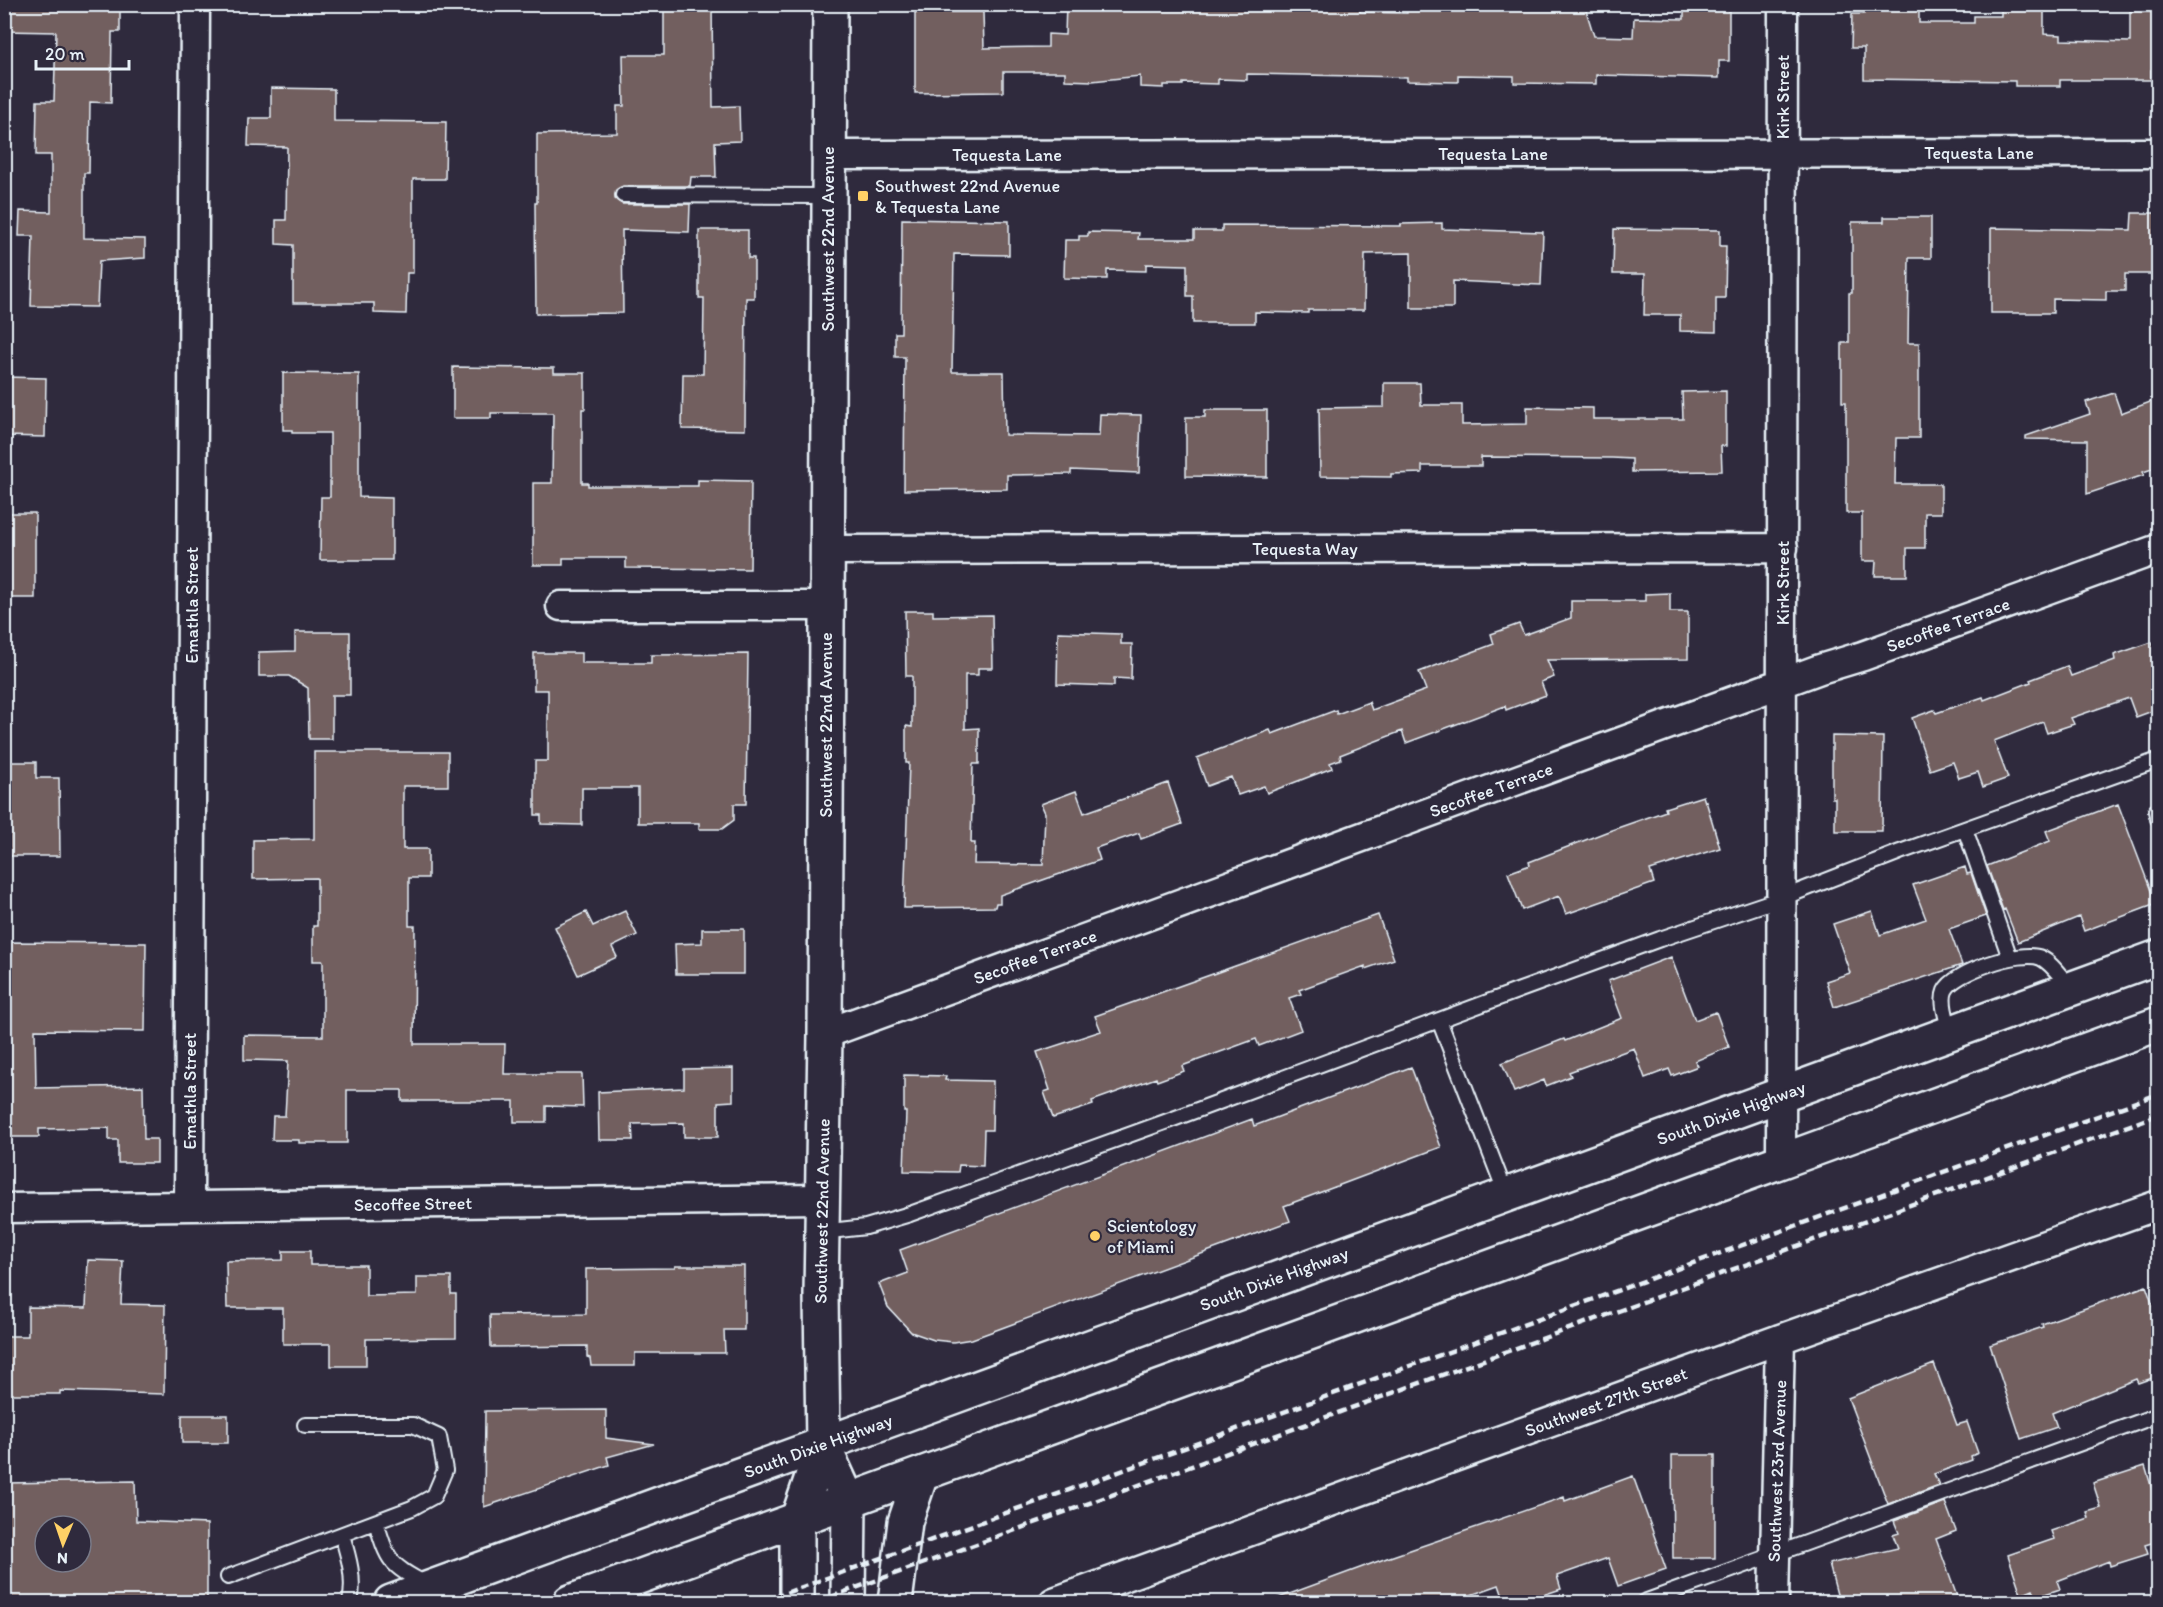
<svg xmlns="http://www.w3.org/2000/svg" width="2163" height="1607" font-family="Itim,sans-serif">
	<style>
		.building { fill: #725e5f; stroke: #e8f1f8; stroke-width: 1.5; fill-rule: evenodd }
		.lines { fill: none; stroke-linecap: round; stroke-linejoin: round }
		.lane-casing { stroke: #e8f1f8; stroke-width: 18 }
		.street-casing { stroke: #e8f1f8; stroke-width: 33 }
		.secondary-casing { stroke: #e8f1f8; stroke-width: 38 }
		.highway-casing { stroke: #e8f1f8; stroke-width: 38 }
		.lane { stroke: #2f2a3d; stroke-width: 14 }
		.street { stroke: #2f2a3d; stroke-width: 28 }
		.secondary { stroke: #2f2a3d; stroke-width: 33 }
		.highway { stroke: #2f2a3d; stroke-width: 33 }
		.rail { stroke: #e8f1f8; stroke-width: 4.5; stroke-dasharray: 9 4.5; stroke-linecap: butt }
		.poi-dot { fill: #ffd166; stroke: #2f2a3d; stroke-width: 2 }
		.labels { text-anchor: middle; stroke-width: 4.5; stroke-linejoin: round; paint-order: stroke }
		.street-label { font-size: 18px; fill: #e8f1f8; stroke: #2f2a3d }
		.poi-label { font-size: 18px; fill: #e8f1f8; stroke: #2f2a3d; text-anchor: start }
	</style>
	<rect width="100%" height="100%" fill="#2f2a3d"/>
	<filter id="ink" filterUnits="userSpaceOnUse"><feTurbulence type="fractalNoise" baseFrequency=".0167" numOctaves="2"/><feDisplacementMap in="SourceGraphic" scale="12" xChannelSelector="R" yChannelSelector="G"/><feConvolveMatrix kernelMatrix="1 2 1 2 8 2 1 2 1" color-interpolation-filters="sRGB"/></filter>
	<g filter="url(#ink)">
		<path class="building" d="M 4,4 L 120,4 L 120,32 L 112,32 L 111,103 L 90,102 L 89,173 L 84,173 L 84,238 L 145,239 L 145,258 L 99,261 L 97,307 L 31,306 L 33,236 L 19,236 L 20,211 L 51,212 L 51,155 L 36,155 L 37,101 L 54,101 L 56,32 L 4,31 Z
			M 664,4 L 712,4 L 713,107 L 739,106 L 740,141 L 715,142 L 716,177 L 691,177 L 690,186 L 623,186 L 616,190 L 615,199 L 622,204 L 690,204 L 689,232 L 622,230 L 623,313 L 536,314 L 535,203 L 537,203 L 537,134 L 617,133 L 617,106 L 624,106 L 623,55 L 664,55 Z
			M 1066,4 L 1360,4 L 1360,12 L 1407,13 L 1407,6 L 1477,7 L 1477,4 L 1584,4 L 1594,36 L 1633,37 L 1634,18 L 1684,19 L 1684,4 L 1726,4 L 1726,9 L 1729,8 L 1729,61 L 1719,61 L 1719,78 L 1596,75 L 1596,84 L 1514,83 L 1514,76 L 1458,75 L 1458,82 L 1407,81 L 1407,77 L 1247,74 L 1247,80 L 1218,79 L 1218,84 L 1183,83 L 1183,85 L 1164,85 L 1164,88 L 1140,87 L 1140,76 L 1092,81 L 1065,80 L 1065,72 L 1003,72 L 1003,92 L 915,93 L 915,12 L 983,12 L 984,48 L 1048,47 L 1048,34 L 1065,35 Z
			M 1864,4 L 1919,4 L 1919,23 L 1974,23 L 1974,16 L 2001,16 L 2001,4 L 2044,4 L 2044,34 L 2061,35 L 2061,40 L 2130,42 L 2130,11 L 2158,12 L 2158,70 L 2151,70 L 2151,80 L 2060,80 L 2060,86 L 2015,86 L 2015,81 L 1864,79 L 1864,48 L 1851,48 L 1852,14 L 1864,14 Z
			M 271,88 L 334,89 L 334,121 L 446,122 L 445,179 L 413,179 L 413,273 L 407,273 L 406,314 L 374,313 L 374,303 L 293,303 L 293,245 L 276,244 L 276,220 L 286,220 L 287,147 L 248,146 L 249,118 L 271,118 Z
			M 2132,213 L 2158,213 L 2158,274 L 2125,274 L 2125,291 L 2106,291 L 2106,300 L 2053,299 L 2053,313 L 1991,313 L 1991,228 L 2131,230 Z
			M 1884,217 L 1931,217 L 1931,258 L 1909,258 L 1908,343 L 1919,343 L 1919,438 L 1896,438 L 1895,484 L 1941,484 L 1941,513 L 1925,513 L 1925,548 L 1907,548 L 1907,576 L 1875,576 L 1876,561 L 1862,561 L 1862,513 L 1846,513 L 1846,402 L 1842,402 L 1842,343 L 1849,343 L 1849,293 L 1852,293 L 1852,222 L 1884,222 Z
			M 902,219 L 1009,221 L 1009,255 L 954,254 L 952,372 L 1004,372 L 1005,435 L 1099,436 L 1100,414 L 1141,415 L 1139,473 L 1071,470 L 1071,474 L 1007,475 L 1007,489 L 904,490 L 905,357 L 895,357 L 895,333 L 901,333 Z
			M 1442,223 L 1442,229 L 1543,232 L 1541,285 L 1453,281 L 1453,308 L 1411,308 L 1411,253 L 1365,254 L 1364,310 L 1308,310 L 1308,313 L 1255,312 L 1255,323 L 1193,323 L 1193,296 L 1187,296 L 1187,265 L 1146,264 L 1146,271 L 1107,270 L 1107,279 L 1064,278 L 1065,240 L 1079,240 L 1079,236 L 1088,236 L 1088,232 L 1139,233 L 1138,239 L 1194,239 L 1194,231 L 1222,231 L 1222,225 L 1401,226 L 1401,224 Z
			M 1614,229 L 1720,230 L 1720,246 L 1726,246 L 1725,298 L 1716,298 L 1716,332 L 1680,331 L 1680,315 L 1644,315 L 1645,274 L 1613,274 Z
			M 699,230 L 748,230 L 748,258 L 754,258 L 754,298 L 746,298 L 745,430 L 682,429 L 683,374 L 703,374 L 704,298 L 699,298 Z
			M 453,367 L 554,368 L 554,373 L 585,373 L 585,409 L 582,409 L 582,483 L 588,483 L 588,486 L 698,486 L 698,480 L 751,481 L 750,569 L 626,568 L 626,558 L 563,558 L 563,565 L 533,565 L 533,483 L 552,483 L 553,413 L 491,413 L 491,418 L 453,418 Z
			M 283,373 L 359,374 L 359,497 L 392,498 L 392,560 L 320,560 L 321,497 L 330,497 L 330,433 L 292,433 L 292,430 L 283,430 Z
			M 4,377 L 46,378 L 45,437 L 4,436 Z
			M 1384,383 L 1420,383 L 1421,405 L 1462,405 L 1462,425 L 1527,424 L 1527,407 L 1593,408 L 1593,419 L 1683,419 L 1682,392 L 1726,391 L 1726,446 L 1721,446 L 1722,471 L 1632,472 L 1632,459 L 1612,458 L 1481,457 L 1481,466 L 1422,466 L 1422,473 L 1391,474 L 1391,477 L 1320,476 L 1319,408 L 1384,407 Z
			M 2114,393 L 2121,413 L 2158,399 L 2158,467 L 2143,472 L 2144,475 L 2087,494 L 2087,440 L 2026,439 L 2026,436 L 2090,414 L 2086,402 Z
			M 1205,410 L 1267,410 L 1267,477 L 1186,476 L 1186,417 L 1205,417 Z
			M 4,513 L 35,513 L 35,598 L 4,598 Z
			M 1670,593 L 1670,612 L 1688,612 L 1688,659 L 1547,660 L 1554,677 L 1541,682 L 1546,695 L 1506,710 L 1505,706 L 1406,743 L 1402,731 L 1340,755 L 1341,759 L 1330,763 L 1332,768 L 1267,793 L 1264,786 L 1238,795 L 1231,777 L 1207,786 L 1197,758 L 1270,730 L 1272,734 L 1336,710 L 1337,714 L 1369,702 L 1372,710 L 1426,690 L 1419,672 L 1494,644 L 1491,634 L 1519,624 L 1524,635 L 1571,618 L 1571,601 L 1645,601 L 1645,594 Z
			M 905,611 L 933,611 L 933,616 L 992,615 L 993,668 L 978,668 L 978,675 L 965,675 L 965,729 L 979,728 L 979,764 L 973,764 L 971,843 L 975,843 L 974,864 L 1043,865 L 1045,813 L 1041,804 L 1076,791 L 1084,813 L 1168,783 L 1182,824 L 1141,839 L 1139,833 L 1096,848 L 1100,860 L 1000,895 L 1000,903 L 996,903 L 995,907 L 904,908 L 909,763 L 906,763 L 906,726 L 912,727 L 912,676 L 906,676 Z
			M 295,632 L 350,632 L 350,695 L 332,695 L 332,739 L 309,739 L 308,688 L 289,676 L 259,676 L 259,652 L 295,651 Z
			M 1058,632 L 1121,634 L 1121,644 L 1132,644 L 1131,679 L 1114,678 L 1114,686 L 1057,684 Z
			M 2152,642 L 2158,661 L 2158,709 L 2136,717 L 2129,698 L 2071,718 L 2074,724 L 2047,733 L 2043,722 L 1994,741 L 2008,778 L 1983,787 L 1978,772 L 1959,778 L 1953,762 L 1930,770 L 1912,718 L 1934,710 L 1936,713 L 1983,697 L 1984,700 L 2031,682 L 2030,680 L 2067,666 L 2071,676 L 2115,660 L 2114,655 Z
			M 534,653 L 581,653 L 581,663 L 651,663 L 651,655 L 748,654 L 746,804 L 734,804 L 734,820 L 722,829 L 699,829 L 699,823 L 638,823 L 638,788 L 582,788 L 582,825 L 541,824 L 541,815 L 535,815 L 535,761 L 548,761 L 548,690 L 534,690 Z
			M 1832,736 L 1883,737 L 1882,831 L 1835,831 L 1835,798 L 1832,798 Z
			M 314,752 L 448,752 L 448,786 L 403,786 L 403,849 L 428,849 L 428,878 L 409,878 L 409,926 L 415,926 L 414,1044 L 505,1044 L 504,1074 L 582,1074 L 583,1107 L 546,1106 L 546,1122 L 514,1122 L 514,1101 L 402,1101 L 402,1090 L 347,1090 L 347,1143 L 299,1143 L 299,1140 L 272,1140 L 273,1116 L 285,1116 L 288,1061 L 244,1060 L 244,1035 L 323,1036 L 323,961 L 313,961 L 313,926 L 317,926 L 317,878 L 253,879 L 253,840 L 314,839 Z
			M 4,762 L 36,762 L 36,778 L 59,778 L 60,856 L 9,856 L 9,833 L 4,833 Z
			M 1703,796 L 1705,802 L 1706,801 L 1720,848 L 1650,870 L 1654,883 L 1566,914 L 1559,896 L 1522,910 L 1508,873 L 1530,865 L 1529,862 L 1606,832 L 1666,811 L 1665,808 Z
			M 2118,804 L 2156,904 L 2084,931 L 2079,917 L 2018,942 L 2005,909 L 2003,910 L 1987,866 L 2050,841 L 2046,831 Z
			M 1965,867 L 1967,874 L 1971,873 L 1986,916 L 1949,929 L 1962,965 L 1834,1007 L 1826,981 L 1850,973 L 1833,924 L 1872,911 L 1880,935 L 1926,919 L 1913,885 Z
			M 625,911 L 637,935 L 612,947 L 617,957 L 578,975 L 555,927 L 586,912 L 593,926 Z
			M 1378,915 L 1394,959 L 1365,969 L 1365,966 L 1299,990 L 1301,994 L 1289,998 L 1301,1030 L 1259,1046 L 1256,1039 L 1182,1066 L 1184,1071 L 1157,1081 L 1156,1078 L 1092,1101 L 1093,1105 L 1053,1118 L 1044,1092 L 1050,1090 L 1037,1052 L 1101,1031 L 1095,1016 Z
			M 702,929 L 744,929 L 744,974 L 676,974 L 675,944 L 702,943 Z
			M 4,942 L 146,943 L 145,1031 L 35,1030 L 36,1088 L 143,1086 L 144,1139 L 157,1139 L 157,1163 L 118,1163 L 118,1140 L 109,1140 L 109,1128 L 39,1129 L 39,1137 L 9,1137 L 7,1030 L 4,1030 Z
			M 1671,957 L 1695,1020 L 1716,1012 L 1729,1047 L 1695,1061 L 1698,1066 L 1672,1076 L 1669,1069 L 1645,1078 L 1634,1048 L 1569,1072 L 1571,1076 L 1546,1086 L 1544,1080 L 1514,1092 L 1502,1063 L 1564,1039 L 1565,1041 L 1622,1018 L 1608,981 Z
			M 1411,1067 L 1441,1147 L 1284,1206 L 1290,1221 L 972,1339 L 953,1342 L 934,1340 L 911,1332 L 888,1307 L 879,1284 L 908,1273 L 900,1250 L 1252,1119 L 1254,1126 Z
			M 733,1068 L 733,1101 L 718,1102 L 718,1137 L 684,1137 L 684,1123 L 632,1124 L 633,1140 L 599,1140 L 598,1092 L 684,1088 L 684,1069 Z
			M 904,1075 L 946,1076 L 945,1080 L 993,1081 L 992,1130 L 984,1130 L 983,1166 L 959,1165 L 958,1172 L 904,1171 L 906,1112 L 904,1112 Z
			M 283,1251 L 310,1251 L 310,1265 L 366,1265 L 366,1296 L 417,1295 L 417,1277 L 451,1277 L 451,1294 L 456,1294 L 456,1338 L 366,1339 L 366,1366 L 331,1366 L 331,1344 L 283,1344 L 283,1308 L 227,1308 L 226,1261 L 283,1260 Z
			M 88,1260 L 123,1261 L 121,1304 L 165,1305 L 164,1394 L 60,1391 L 60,1394 L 4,1394 L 4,1336 L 28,1336 L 28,1307 L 86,1308 Z
			M 675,1266 L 744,1266 L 744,1330 L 724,1330 L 725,1353 L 635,1353 L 635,1366 L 591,1366 L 590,1358 L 587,1357 L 587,1346 L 491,1347 L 490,1315 L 586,1314 L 586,1269 L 675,1268 Z
			M 2146,1286 L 2158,1320 L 2158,1376 L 2138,1383 L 2136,1379 L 2052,1413 L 2057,1427 L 2021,1439 L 1990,1345 L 2043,1327 L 2042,1324 Z
			M 1934,1364 L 1957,1425 L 1967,1422 L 1978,1453 L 1971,1456 L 1972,1460 L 1934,1474 L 1939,1485 L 1888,1504 L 1848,1398 Z
			M 606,1410 L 606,1438 L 654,1444 L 607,1457 L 609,1465 L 484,1507 L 485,1411 Z
			M 182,1415 L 228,1415 L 228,1443 L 182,1443 Z
			M 1672,1455 L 1715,1455 L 1715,1558 L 1673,1558 Z
			M 2145,1466 L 2158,1508 L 2158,1541 L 2145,1545 L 2148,1554 L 2110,1566 L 2109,1561 L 2057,1581 L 2060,1589 L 2036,1597 L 2033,1589 L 2021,1594 L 2008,1555 L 2054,1539 L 2051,1531 L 2089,1518 L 2087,1512 L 2101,1508 L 2093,1483 Z
			M 1633,1476 L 1666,1569 L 1618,1586 L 1608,1558 L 1557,1576 L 1561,1589 L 1522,1602 L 1505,1602 L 1499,1585 L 1451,1602 L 1273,1602 L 1273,1600 L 1387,1558 L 1564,1497 L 1565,1501 Z
			M 135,1481 L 136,1521 L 207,1524 L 207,1602 L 4,1602 L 4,1483 ZM 45,1526 L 81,1526 L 81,1562 L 45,1562 Z
			M 1945,1502 L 1956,1531 L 1936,1539 L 1959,1602 L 1839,1602 L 1829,1564 L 1898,1548 L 1893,1535 L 1899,1533 L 1894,1521 Z"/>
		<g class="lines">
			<defs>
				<path id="lane" d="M 623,195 L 829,196
					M 2158,810 L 2156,811 L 2158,819
					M 1965,829 L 2010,958
					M 1439,1020 L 1506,1194
					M 1950,1032 C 1948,1021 1940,1003 1945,991 C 1953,972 2022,949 2041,958 C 2052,963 2062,979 2071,988
					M 821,1232 L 866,1227 L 910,1214 L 1165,1122 L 1520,990 L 1660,939 L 1782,898 L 1900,852 L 2158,760
					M 376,1522 C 388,1561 389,1565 426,1584
					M 342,1535 C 349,1558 355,1579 350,1602
					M 228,1577 L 412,1508 L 434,1496 L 445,1470 L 439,1437 L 413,1425 L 305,1425
					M 1644,1602 L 2158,1415"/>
				<path id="street" d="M 828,155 L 2158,153
					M 827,550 L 1783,548
					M 561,606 L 826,606
					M 825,1034 L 1820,669 L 1863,656 L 2158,549
					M 1781,1161 L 1783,4
					M 189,1206 L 195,4
					M 4,1208 L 822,1199
					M 1054,1602 L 1780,1339 L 2158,1205
					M 1774,1602 L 1780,1339"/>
				<path id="secondary" d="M 823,1445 L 849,1502 L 848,1602
					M 797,1602 L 797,1521 L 823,1445 L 821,1295 L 825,1034 L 830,4"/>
				<path id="highway" d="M 391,1602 L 2158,957
					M 570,1602 L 2158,1024
					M 895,1602 L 905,1522 L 921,1475"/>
			</defs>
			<use href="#lane" class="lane-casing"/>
			<use href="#street" class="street-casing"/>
			<use href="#secondary" class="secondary-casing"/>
			<use href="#highway" class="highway-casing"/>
			<use href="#lane" class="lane"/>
			<use href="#street" class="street"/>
			<use href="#secondary" class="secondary"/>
			<use href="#highway" class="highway"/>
			<path class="rail" d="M 761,1602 L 2158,1094
				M 817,1602 L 2158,1115"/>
		</g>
	</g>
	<g class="poi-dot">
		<rect x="857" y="190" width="12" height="12" rx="3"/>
		<circle cx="1095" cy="1236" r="6"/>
	</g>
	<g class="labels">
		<g class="street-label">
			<text transform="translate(1783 97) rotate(-90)" y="6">Kirk Street</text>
			<text x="1979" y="159">Tequesta Lane</text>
			<text x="1493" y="160">Tequesta Lane</text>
			<text x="1007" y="161">Tequesta Lane</text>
			<text transform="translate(828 239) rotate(-90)" y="6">Southwest 22nd Avenue</text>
			<text x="1305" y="555">Tequesta Way</text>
			<text transform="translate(1783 583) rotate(-90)" y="6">Kirk Street</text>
			<text transform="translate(192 605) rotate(-90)" y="6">Emathla Street</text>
			<text transform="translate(1948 625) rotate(-20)" y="6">Secoffee Terrace</text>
			<text transform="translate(826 725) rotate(-90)" y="6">Southwest 22nd Avenue</text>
			<text transform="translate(1491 790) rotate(-20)" y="6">Secoffee Terrace</text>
			<text transform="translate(1035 957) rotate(-20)" y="6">Secoffee Terrace</text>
			<text transform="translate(190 1091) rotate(-90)" y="6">Emathla Street</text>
			<text transform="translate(1731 1113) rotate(-20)" y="6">South Dixie Highway</text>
			<text transform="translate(413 1204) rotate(-1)" y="6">Secoffee Street</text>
			<text transform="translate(822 1211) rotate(-89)" y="6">Southwest 22nd Avenue</text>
			<text transform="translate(1274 1279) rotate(-20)" y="6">South Dixie Highway</text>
			<text transform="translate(1606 1402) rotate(-20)" y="6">Southwest 27th Street</text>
			<text transform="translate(818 1446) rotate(-20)" y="6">South Dixie Highway</text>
			<text transform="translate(1777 1471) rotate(-88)" y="6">Southwest 23rd Avenue</text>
		</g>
		<g class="poi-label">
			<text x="875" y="192">Southwest 22nd Avenue<tspan x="875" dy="21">&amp; Tequesta Lane</tspan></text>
			<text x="1107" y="1232">Scientology<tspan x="1107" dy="21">of Miami</tspan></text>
		</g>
	</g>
	<rect width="2163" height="1607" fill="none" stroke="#2f2a3d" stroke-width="24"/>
	<rect x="12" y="12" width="2139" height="1583" fill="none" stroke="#e8f1f8" stroke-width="2" filter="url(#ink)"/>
	<g transform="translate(63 1544) rotate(182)"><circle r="28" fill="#2f2a3d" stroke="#797a88" stroke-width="1.5"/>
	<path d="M0-4.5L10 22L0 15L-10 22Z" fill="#ffd166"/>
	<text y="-9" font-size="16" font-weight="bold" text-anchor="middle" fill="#e8f1f8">N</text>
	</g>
	<path d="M36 60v9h93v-9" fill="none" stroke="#e8f1f8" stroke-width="3"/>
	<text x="45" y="60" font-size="18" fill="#e8f1f8" stroke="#2f2a3d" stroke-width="4.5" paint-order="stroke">20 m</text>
</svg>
